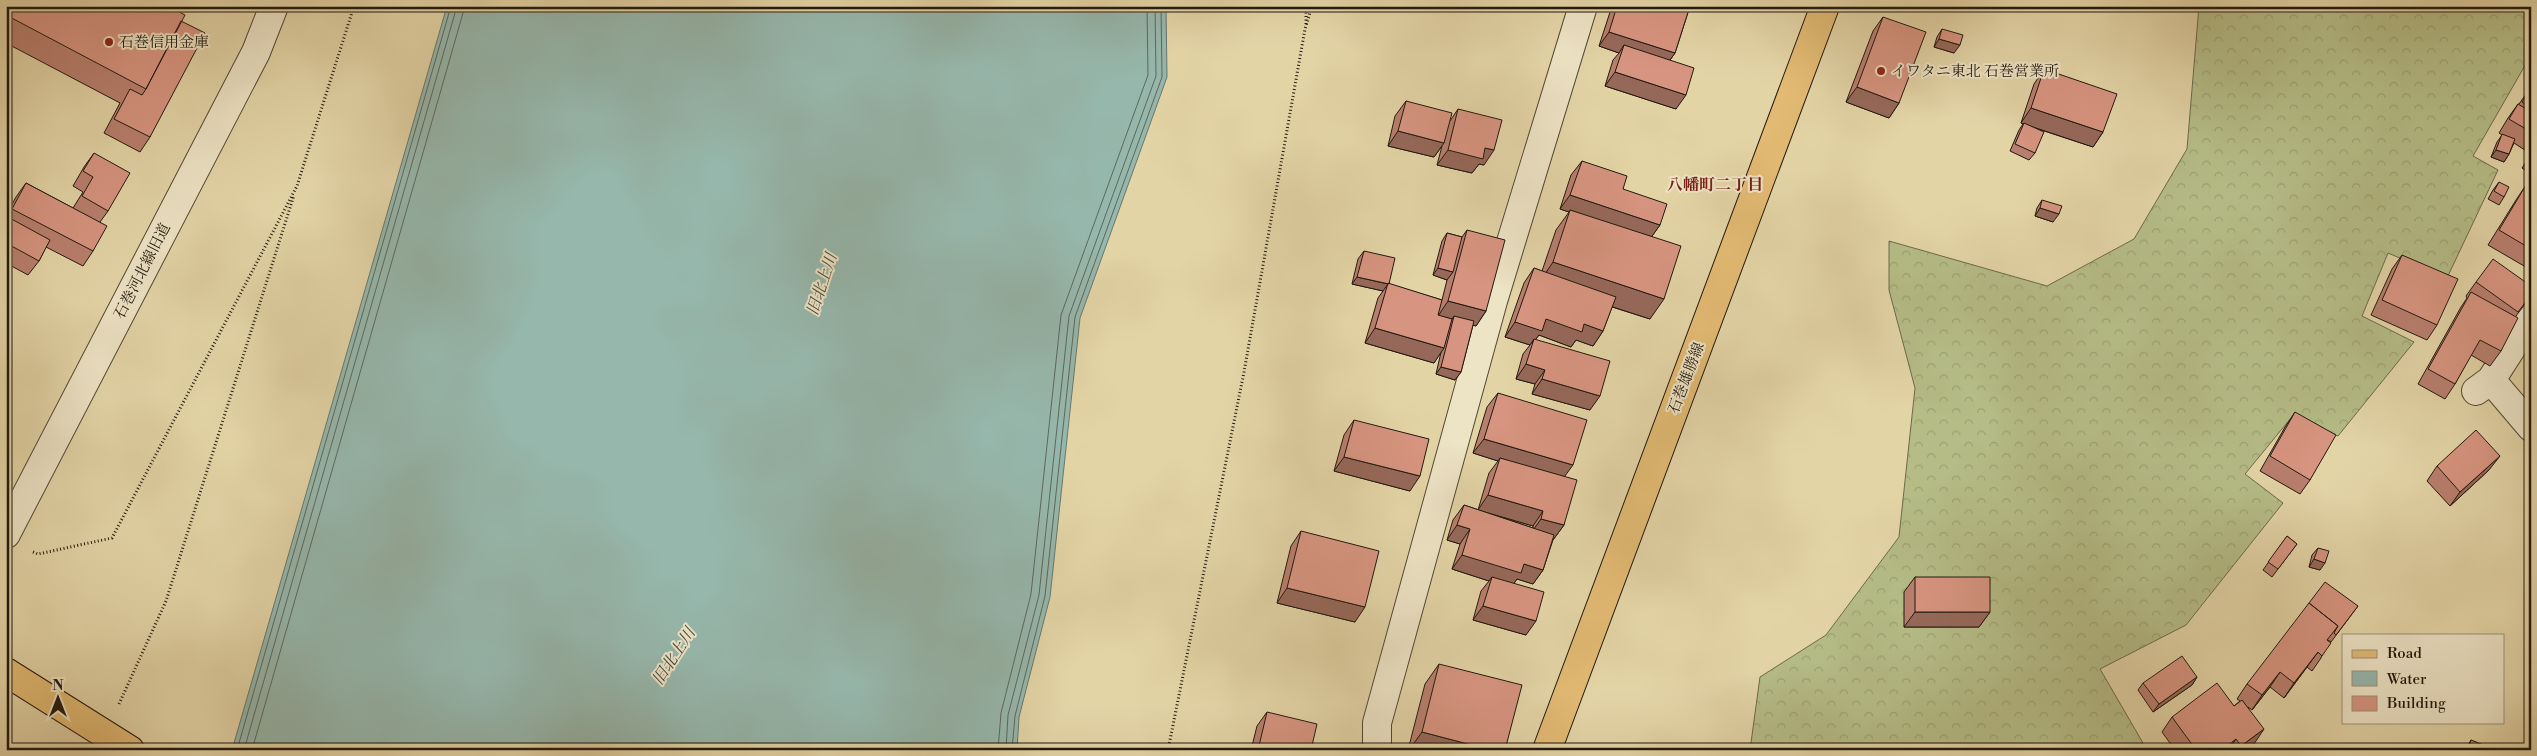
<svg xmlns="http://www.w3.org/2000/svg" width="2537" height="756" font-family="'Libre Bodoni','Noto Serif JP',serif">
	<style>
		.forest { fill: url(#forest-crowns); stroke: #6b6a4a }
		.water { fill: #96b7ac; stroke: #67786d }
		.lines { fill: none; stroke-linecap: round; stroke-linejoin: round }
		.shore { stroke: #5c685d; stroke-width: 1 }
		.minor-casing { stroke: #524834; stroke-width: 30 }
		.major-casing { stroke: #21190e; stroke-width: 30 }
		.highway-casing { stroke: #21190e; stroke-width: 30 }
		.path { stroke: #21190e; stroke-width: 3; stroke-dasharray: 1 2.5; stroke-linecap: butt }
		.minor { stroke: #ede3c5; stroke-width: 28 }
		.major { stroke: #e2ba73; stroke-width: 28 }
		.highway { stroke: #e2ba73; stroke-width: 28 }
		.wall { fill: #b97f6e; stroke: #21190e }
		.shaded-wall { fill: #96685a; stroke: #21190e }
		.building { fill: #d79480; stroke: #21190e }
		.poi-dot { fill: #8f2418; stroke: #ede3c5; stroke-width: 2 }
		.labels { text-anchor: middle; stroke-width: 4; stroke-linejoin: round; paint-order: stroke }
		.poi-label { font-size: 15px; fill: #21190e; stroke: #ede3c5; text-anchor: start }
		.street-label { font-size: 15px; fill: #21190e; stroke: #ede3c5 }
		.neighbourhood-label { font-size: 16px; font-weight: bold; fill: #7a1f14; stroke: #ede3c5 }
		.water-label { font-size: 16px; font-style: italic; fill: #44483d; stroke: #ede3c5 }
	</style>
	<defs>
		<pattern id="forest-crowns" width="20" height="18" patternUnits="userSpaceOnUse" patternTransform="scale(1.25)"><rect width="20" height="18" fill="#b5bc86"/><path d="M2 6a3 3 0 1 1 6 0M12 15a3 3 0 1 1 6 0" fill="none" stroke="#9ba172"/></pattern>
	</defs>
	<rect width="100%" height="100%" fill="#e3d4a6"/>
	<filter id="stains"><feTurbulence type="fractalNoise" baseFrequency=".004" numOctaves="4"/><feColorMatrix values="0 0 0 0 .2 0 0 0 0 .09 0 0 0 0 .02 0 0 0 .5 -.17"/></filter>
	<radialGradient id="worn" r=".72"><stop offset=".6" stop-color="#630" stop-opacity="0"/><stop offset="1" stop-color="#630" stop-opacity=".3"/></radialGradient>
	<path class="forest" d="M 2199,6 L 2531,6 L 2531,55 L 2473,156 L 2498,170 L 2447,278 L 2388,253 L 2362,316 L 2414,342 L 2338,436 L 2291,418 L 2245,474 L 2283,503 L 2186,625 L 2100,669 L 2143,743 L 2131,750 L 1750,750 L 1760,677 L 1826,635 L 1899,537 L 1915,388 L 1889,290 L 1889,241 L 2047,286 L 2134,239 L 2187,149 Z"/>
	<path class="water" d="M 447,6 L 1166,6 L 1167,77 L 1080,318 L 1050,597 L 1019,717 L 1017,750 L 232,750 Z"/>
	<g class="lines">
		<path class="shore" d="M 237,750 L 451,6
			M 244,750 L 457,6
			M 252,750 L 465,6
			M 998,750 L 1001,713 L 1031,594 L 1061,315 L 1148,75 L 1147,6
			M 1006,750 L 1008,715 L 1039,595 L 1069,316 L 1156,76 L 1155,6
			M 1012,750 L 1015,716 L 1045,596 L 1075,317 L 1162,77 L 1161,6"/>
		<defs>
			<path id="minor" d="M 2491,380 L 2531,427
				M 2476,391 L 2491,380 L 2531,318
				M 6,534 L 256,52 L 274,6
				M 1377,750 L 1377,723 L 1493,301 L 1583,6"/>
			<path id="major" d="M 1547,750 L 1825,6"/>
			<path id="highway" d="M 6,672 L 130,750"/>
		</defs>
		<use href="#minor" class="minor-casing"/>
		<use href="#major" class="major-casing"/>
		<use href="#highway" class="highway-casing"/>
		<path class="path" d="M 1306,24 L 1306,6
			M 33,552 L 38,554 L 112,538 L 297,186 L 354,6
			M 119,704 L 166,601 L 294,195
			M 1168,750 L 1244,372 L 1305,29 L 1312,6"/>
		<use href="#minor" class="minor"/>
		<use href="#major" class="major"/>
		<use href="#highway" class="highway"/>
	</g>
	<path class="wall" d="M 6,6 L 181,21 L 150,137 L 140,152 L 104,133 L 120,103 L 6,43 Z
		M 1612,6 L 1690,6 L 1675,53 L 1670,60 L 1676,109 L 1605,86 L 1613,60 L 1619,53 L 1599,46 Z
		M 1883,17 L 1899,103 L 1889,118 L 1846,102 L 1873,31 Z
		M 1942,29 L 1954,53 L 1934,47 L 1937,37 Z
		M 2044,69 L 2103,132 L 2093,147 L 2038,129 L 2035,153 L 2029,160 L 2010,151 L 2019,130 L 2023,124 L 2021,123 L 2034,84 Z
		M 2531,87 L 2531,154 L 2514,143 L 2509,154 L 2504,162 L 2491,157 L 2497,142 L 2502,135 L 2499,133 L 2508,118 L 2518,104 L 2519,104 Z
		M 1406,101 L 1450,121 L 1458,109 L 1484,165 L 1479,164 L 1472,173 L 1437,165 L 1442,146 L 1434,157 L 1388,146 L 1395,116 Z
		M 94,153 L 108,211 L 100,222 L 93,251 L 83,266 L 46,247 L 39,261 L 28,275 L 6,263 L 6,215 L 16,197 L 26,183 L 73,208 L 83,192 L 73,186 L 84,167 Z
		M 2531,154 L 2531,174 L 2522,168 Z
		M 1582,161 L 1623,189 L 1660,225 L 1652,236 L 1650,319 L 1612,307 L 1603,331 L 1593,346 L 1576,340 L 1571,347 L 1539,335 L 1535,340 L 1590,410 L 1532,394 L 1535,384 L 1516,379 L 1523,354 L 1530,345 L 1505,337 L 1524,283 L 1534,268 L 1542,271 L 1556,230 L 1569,212 L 1560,209 L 1571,175 Z
		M 2499,182 L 2504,197 L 2499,205 L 2488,199 L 2493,190 Z
		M 2526,185 L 2531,188 L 2531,270 L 2488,245 L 2516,200 Z
		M 2042,200 L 2053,222 L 2035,216 L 2037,208 Z
		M 1467,230 L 1486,311 L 1476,326 L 1473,325 L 1461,372 L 1455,380 L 1436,374 L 1441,352 L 1434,363 L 1365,343 L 1378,298 L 1383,291 L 1352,284 L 1358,259 L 1364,251 L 1389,284 L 1442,300 L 1447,280 L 1433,275 L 1442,241 L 1447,233 L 1462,237 Z
		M 2402,255 L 2437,325 L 2427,340 L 2371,315 L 2392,269 Z
		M 2476,282 L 2531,296 L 2516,316 L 2501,351 L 2490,366 L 2471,355 L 2455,384 L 2445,399 L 2418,384 L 2461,307 L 2467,298 L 2466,296 Z
		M 1498,393 L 1565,477 L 1564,525 L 1553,540 L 1543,570 L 1533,584 L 1517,579 L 1514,583 L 1526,635 L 1473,620 L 1481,591 L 1489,581 L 1452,569 L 1460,544 L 1447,540 L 1453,520 L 1464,505 L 1533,528 L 1533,526 L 1478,510 L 1489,473 L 1498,461 L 1473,453 L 1487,407 Z
		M 2295,412 L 2310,480 L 2300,494 L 2260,471 L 2285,427 Z
		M 1354,420 L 1410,491 L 1334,471 L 1344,435 Z
		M 2437,466 L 2489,470 L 2450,506 L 2427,481 Z
		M 1301,531 L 1355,622 L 1277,603 L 1291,546 Z
		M 2287,536 L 2297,544 L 2272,577 L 2263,570 Z
		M 2318,548 L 2320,570 L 2309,567 L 2312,555 Z
		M 1915,577 L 1990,612 L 1979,627 L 1904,627 L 1904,592 Z
		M 2358,606 L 2331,642 L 2328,640 L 2328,641 L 2321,658 L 2312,671 L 2307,667 L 2284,698 L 2270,687 L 2252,710 L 2248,707 L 2254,744 L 2246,750 L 2175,750 L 2162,732 L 2172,717 L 2234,706 L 2240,701 L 2237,699 L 2247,684 Z
		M 1439,664 L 1505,750 L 1408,750 L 1425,684 Z
		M 2197,677 L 2192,685 L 2153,712 L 2138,690 L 2143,683 Z
		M 1267,712 L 1311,750 L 1251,750 L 1257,726 Z
		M 2471,740 L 2495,750 L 2465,750 Z"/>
	<path class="shaded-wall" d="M 1547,6 L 1561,6 L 1559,10 Z
		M 1609,32 L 1675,53 L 1665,67 L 1624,45 L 1619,53 L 1599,46 Z
		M 1939,39 L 1960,45 L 1954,53 L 1934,47 Z
		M 1615,72 L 1686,95 L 1676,109 L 1605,86 Z
		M 1857,87 L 1899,103 L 1889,118 L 1846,102 Z
		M 2031,108 L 2103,132 L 2093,147 L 2021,123 Z
		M 1398,131 L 1444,143 L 1434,157 L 1388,146 Z
		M 1485,148 L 1494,150 L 1484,165 L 1479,164 L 1472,173 L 1437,165 L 1448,150 Z
		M 2496,150 L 2509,154 L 2504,162 L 2491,157 Z
		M 1570,195 L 1660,225 L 1650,239 L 1570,210 L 1569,212 L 1560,209 Z
		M 2040,208 L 2059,214 L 2053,222 L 2035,216 Z
		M 1553,262 L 1664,299 L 1650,319 L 1539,283 Z
		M 1438,268 L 1453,272 L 1447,280 L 1433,275 Z
		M 1357,277 L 1388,284 L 1383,291 L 1352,284 Z
		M 1448,301 L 1486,311 L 1476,326 L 1453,320 L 1454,316 L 1452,319 L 1438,316 Z
		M 1546,319 L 1584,324 L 1603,331 L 1593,346 L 1576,340 L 1571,347 L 1539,335 L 1532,344 L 1534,339 L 1530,345 L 1505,337 L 1515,322 Z
		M 1375,328 L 1444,348 L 1434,363 L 1365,343 Z
		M 1526,364 L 1545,370 L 1535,384 L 1516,379 Z
		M 1441,367 L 1461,372 L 1455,380 L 1436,374 Z
		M 1542,379 L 1600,396 L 1590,410 L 1532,394 Z
		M 1484,439 L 1573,465 L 1562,480 L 1500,458 L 1498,461 L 1473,453 Z
		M 2500,456 L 2489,470 L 2450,506 L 2460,492 Z
		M 1344,457 L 1420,476 L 1410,491 L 1334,471 Z
		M 1488,495 L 1543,511 L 1533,526 L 1478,510 Z
		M 1541,519 L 1564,525 L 1553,540 L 1531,533 Z
		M 1457,525 L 1470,529 L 1460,544 L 1447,540 Z
		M 1462,555 L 1524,564 L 1543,570 L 1533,584 L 1517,579 L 1511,588 L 1492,577 L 1489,581 L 1452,569 Z
		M 2314,559 L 2325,563 L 2320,570 L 2309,567 Z
		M 1287,588 L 1365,607 L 1355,622 L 1277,603 Z
		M 1483,606 L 1536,621 L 1526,635 L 1473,620 Z
		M 1915,612 L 1990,612 L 1979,627 L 1904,627 Z
		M 2318,652 L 2307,667 L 2284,698 L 2294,683 Z
		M 2280,672 L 2270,687 L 2252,710 L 2262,695 Z
		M 2197,677 L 2192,685 L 2153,712 L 2159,704 Z
		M 2264,729 L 2254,744 L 2246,750 L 2238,750 L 2241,746 Z
		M 1422,732 L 1491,750 L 1409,750 Z
		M 2236,739 L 2229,750 L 2222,750 Z"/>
	<path class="building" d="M 6,6 L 168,6 L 185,15 L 146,89 L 6,15 Z
		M 1617,6 L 1690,6 L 1675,53 L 1609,32 Z
		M 1883,17 L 1926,32 L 1899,103 L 1857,87 Z
		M 181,21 L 205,33 L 150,137 L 114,119 L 130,89 L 142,95 L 146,89 Z
		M 1942,29 L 1963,35 L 1960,45 L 1939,39 Z
		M 1624,45 L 1694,68 L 1686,95 L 1615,72 Z
		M 2044,69 L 2117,94 L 2103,132 L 2031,108 Z
		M 2531,88 L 2531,108 L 2522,102 Z
		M 1406,101 L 1452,113 L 1444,143 L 1398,131 Z
		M 2518,104 L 2531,112 L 2531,132 L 2509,119 Z
		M 1458,109 L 1502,120 L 1494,150 L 1485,148 L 1483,159 L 1448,150 Z
		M 2024,123 L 2044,132 L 2035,153 L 2015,144 Z
		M 2502,134 L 2515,139 L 2509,154 L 2496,150 Z
		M 94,153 L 130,173 L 108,211 L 82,196 L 93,177 L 83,171 Z
		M 1582,161 L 1627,176 L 1623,189 L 1667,204 L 1660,225 L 1570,195 Z
		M 2499,182 L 2509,187 L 2504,197 L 2494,191 Z
		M 26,183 L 107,226 L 93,251 L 12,209 Z
		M 2526,185 L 2531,188 L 2531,249 L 2499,230 Z
		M 2042,200 L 2062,206 L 2059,214 L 2040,208 Z
		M 1570,210 L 1681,246 L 1664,299 L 1553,262 Z
		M 6,216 L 50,240 L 39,261 L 6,243 Z
		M 1467,230 L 1505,240 L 1486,311 L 1448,301 Z
		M 1447,233 L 1462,237 L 1453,272 L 1438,268 Z
		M 1364,251 L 1395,258 L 1389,284 L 1357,277 Z
		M 2402,255 L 2458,279 L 2437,325 L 2382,300 Z
		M 2493,259 L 2531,286 L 2531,295 L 2518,312 L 2476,282 Z
		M 1534,268 L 1616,297 L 1603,331 L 1584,324 L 1582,332 L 1546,319 L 1542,331 L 1515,322 Z
		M 1388,283 L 1442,300 L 1438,315 L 1452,319 L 1444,348 L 1375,328 Z
		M 2471,292 L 2518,318 L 2501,351 L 2480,340 L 2455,384 L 2428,369 Z
		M 1454,316 L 1474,321 L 1461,372 L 1441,367 Z
		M 1534,339 L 1610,361 L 1600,396 L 1542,379 L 1545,370 L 1526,364 Z
		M 1498,393 L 1587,420 L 1573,465 L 1484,439 Z
		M 2295,412 L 2336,435 L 2310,480 L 2270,456 Z
		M 1354,420 L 1429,439 L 1420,476 L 1344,457 Z
		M 2476,430 L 2500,456 L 2460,492 L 2437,466 Z
		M 1500,458 L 1577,480 L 1564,525 L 1541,519 L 1543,511 L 1488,495 Z
		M 1464,505 L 1554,535 L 1543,570 L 1524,564 L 1521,573 L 1462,555 L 1470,529 L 1457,525 Z
		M 1301,531 L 1379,551 L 1365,607 L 1287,588 Z
		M 2287,536 L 2297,544 L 2278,569 L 2268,562 Z
		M 2318,548 L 2329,551 L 2325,563 L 2314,559 Z
		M 1492,577 L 1544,592 L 1536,621 L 1483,606 Z
		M 1915,577 L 1990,577 L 1990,612 L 1915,612 Z
		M 2325,582 L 2358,606 L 2336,635 L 2334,633 L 2338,626 L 2309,603 Z
		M 2309,603 L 2338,626 L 2327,640 L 2331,643 L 2322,656 L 2318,652 L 2294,683 L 2280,672 L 2262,695 L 2247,684 Z
		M 2182,656 L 2197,677 L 2159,704 L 2143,683 Z
		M 1439,664 L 1522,685 L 1505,750 L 1491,750 L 1422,732 Z
		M 2217,683 L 2234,706 L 2242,700 L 2264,729 L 2241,746 L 2236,739 L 2222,750 L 2196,750 L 2172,717 Z
		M 1267,712 L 1317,724 L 1311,750 L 1258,750 Z
		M 2471,740 L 2495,750 L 2468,750 Z"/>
	<g class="poi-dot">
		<circle cx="109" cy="42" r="5"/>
		<circle cx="1881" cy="71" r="5"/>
	</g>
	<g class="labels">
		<g class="poi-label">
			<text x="119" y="47">石巻信用金庫</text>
			<text x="1891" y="76">イワタニ東北 石巻営業所</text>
		</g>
		<g class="street-label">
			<text transform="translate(142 271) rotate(-63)" y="5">石巻河北線旧道</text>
			<text transform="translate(1686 378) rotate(-69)" y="5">石巻雄勝線</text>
		</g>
		<g class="neighbourhood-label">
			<text x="1715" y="190">八幡町二丁目</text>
		</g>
		<g class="water-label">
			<text transform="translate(821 284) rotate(-72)" y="6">旧北上川</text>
			<text transform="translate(673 656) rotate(-57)" y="6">旧北上川</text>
		</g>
	</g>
	<rect width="2537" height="756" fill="none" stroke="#e3d4a6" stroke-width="25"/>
	<rect x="8" y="8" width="2522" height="741" fill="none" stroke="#21190e" stroke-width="2.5"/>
	<rect x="12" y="12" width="2512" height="731" fill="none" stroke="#21190e"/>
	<rect x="2342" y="634" width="162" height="90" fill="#ede3c5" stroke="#9b927c"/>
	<rect x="2352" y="650" width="25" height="8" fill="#e2ba73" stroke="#9b927c"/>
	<text x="2387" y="658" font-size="15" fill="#21190e">Road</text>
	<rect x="2352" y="671" width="25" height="15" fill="#96b7ac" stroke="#9b927c"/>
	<text x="2387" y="684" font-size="15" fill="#21190e">Water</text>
	<rect x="2352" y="696" width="25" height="15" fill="#d79480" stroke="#9b927c"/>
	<text x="2387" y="708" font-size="15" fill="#21190e">Building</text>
	<g transform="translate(58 698)" stroke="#ede3c5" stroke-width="4" paint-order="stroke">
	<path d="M0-4L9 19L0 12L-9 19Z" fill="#21190e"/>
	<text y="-8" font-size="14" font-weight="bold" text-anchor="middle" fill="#21190e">N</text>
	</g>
	<rect width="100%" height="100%" filter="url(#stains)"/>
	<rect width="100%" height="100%" fill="url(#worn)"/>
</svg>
